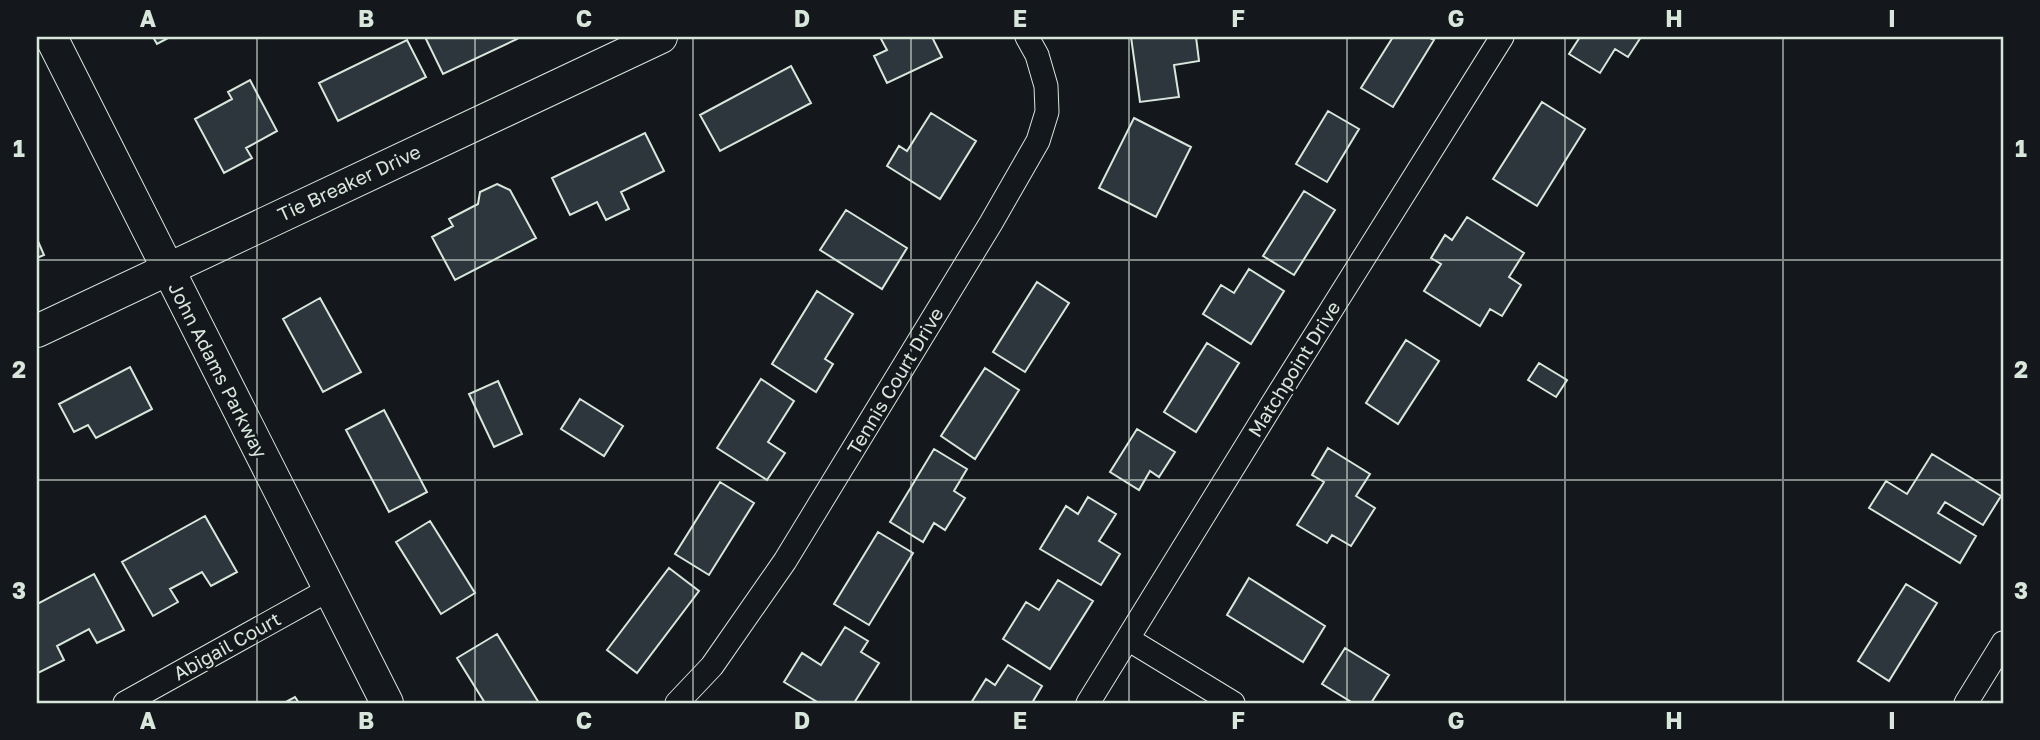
<svg xmlns="http://www.w3.org/2000/svg" width="2040" height="740" font-family="'Golos Text',sans-serif">
	<style>
		.building { fill: #2c363c; stroke: #d8e6dc; stroke-width: 2 }
		.lines { fill: none; stroke-linecap: round; stroke-linejoin: round }
		.street-casing { stroke: #d8e6dc; stroke-width: 25 }
		.secondary-casing { stroke: #d8e6dc; stroke-width: 34 }
		.street { stroke: #14181c; stroke-width: 23 }
		.secondary { stroke: #14181c; stroke-width: 32 }
		.grid { fill: none; stroke: #d8e6dc; stroke-width: 2; stroke-opacity: 0.55 }
		.labels { text-anchor: middle; stroke-width: 5; stroke-linejoin: round; paint-order: stroke }
		.street-label { font-size: 19px; fill: #d8e6dc; stroke: #14181c }
		.neatline { fill: none; stroke: #d8e6dc; stroke-width: 2.5 }
		.grid-label { font-size: 23px; text-anchor: middle; font-weight: bold; fill: #d8e6dc }
	</style>
	<rect width="100%" height="100%" fill="#14181c"/>
	<path class="building" d="M 153,37 L 170,37 L 157,44 Z
		M 425,37 L 516,37 L 517,39 L 443,74 Z
		M 880,37 L 932,37 L 942,57 L 887,83 L 874,56 L 887,50 Z
		M 1131,37 L 1196,37 L 1199,61 L 1174,65 L 1179,97 L 1140,102 Z
		M 1393,37 L 1428,37 L 1434,40 L 1393,107 L 1361,88 Z
		M 1580,37 L 1641,37 L 1628,57 L 1615,49 L 1600,73 L 1569,54 Z
		M 407,40 L 426,77 L 338,121 L 319,83 Z
		M 791,66 L 811,103 L 720,151 L 700,115 Z
		M 250,80 L 277,131 L 246,148 L 252,158 L 224,173 L 195,119 L 232,99 L 228,92 Z
		M 1542,102 L 1585,129 L 1537,206 L 1493,179 Z
		M 1328,111 L 1359,129 L 1327,182 L 1296,164 Z
		M 931,113 L 976,141 L 940,199 L 887,166 L 899,146 L 907,151 Z
		M 1134,118 L 1191,147 L 1156,217 L 1099,188 Z
		M 645,133 L 664,171 L 621,192 L 629,209 L 606,220 L 597,202 L 570,215 L 552,178 Z
		M 497,184 L 510,190 L 536,238 L 455,280 L 432,237 L 453,226 L 449,219 L 478,204 L 480,192 Z
		M 1304,191 L 1335,210 L 1294,275 L 1263,256 Z
		M 846,210 L 907,248 L 882,289 L 820,250 Z
		M 1467,217 L 1524,253 L 1509,277 L 1521,285 L 1502,316 L 1490,309 L 1480,326 L 1424,291 L 1441,264 L 1431,258 L 1445,235 L 1452,240 Z
		M 37,239 L 44,255 L 37,258 Z
		M 1249,269 L 1284,291 L 1251,344 L 1203,314 L 1221,285 L 1234,293 Z
		M 1037,282 L 1069,303 L 1025,372 L 993,352 Z
		M 817,291 L 853,314 L 825,359 L 833,364 L 816,392 L 772,364 Z
		M 320,298 L 361,372 L 323,392 L 283,319 Z
		M 1406,340 L 1439,361 L 1398,424 L 1366,403 Z
		M 1207,343 L 1239,363 L 1196,432 L 1164,412 Z
		M 1539,363 L 1567,380 L 1556,397 L 1528,380 Z
		M 130,367 L 152,409 L 96,438 L 88,425 L 74,432 L 59,404 Z
		M 985,368 L 1019,390 L 975,459 L 941,436 Z
		M 761,379 L 794,401 L 768,442 L 785,453 L 767,480 L 717,448 Z
		M 498,381 L 522,434 L 494,447 L 469,394 Z
		M 580,399 L 623,426 L 604,456 L 561,429 Z
		M 384,410 L 427,492 L 389,512 L 346,430 Z
		M 1137,429 L 1175,452 L 1159,477 L 1150,471 L 1139,490 L 1110,472 Z
		M 1328,448 L 1370,474 L 1356,496 L 1375,508 L 1351,546 L 1332,535 L 1327,543 L 1297,525 L 1324,482 L 1312,475 Z
		M 934,449 L 967,469 L 954,491 L 965,498 L 945,530 L 934,523 L 923,542 L 890,522 Z
		M 1932,454 L 2001,496 L 1983,525 L 1945,502 L 1938,513 L 1976,536 L 1960,563 L 1869,508 L 1886,481 L 1907,494 Z
		M 720,482 L 754,503 L 709,575 L 675,554 Z
		M 1088,497 L 1116,514 L 1099,541 L 1120,554 L 1101,585 L 1040,549 L 1066,506 L 1078,514 Z
		M 205,516 L 237,572 L 211,586 L 202,572 L 170,589 L 178,602 L 153,616 L 122,562 Z
		M 430,521 L 475,593 L 441,614 L 396,542 Z
		M 878,532 L 913,553 L 869,625 L 834,604 Z
		M 669,568 L 699,591 L 637,673 L 607,650 Z
		M 94,574 L 124,630 L 97,643 L 89,629 L 57,646 L 64,660 L 38,673 L 37,604 Z
		M 1249,578 L 1325,626 L 1303,662 L 1227,615 Z
		M 1058,580 L 1093,601 L 1050,669 L 1003,639 L 1026,602 L 1039,610 Z
		M 1906,584 L 1937,603 L 1889,681 L 1858,661 Z
		M 845,627 L 868,641 L 861,652 L 879,663 L 854,703 L 819,703 L 784,682 L 802,653 L 821,665 Z
		M 497,634 L 539,703 L 485,703 L 457,658 Z
		M 1345,648 L 1389,675 L 1371,703 L 1353,703 L 1322,684 Z
		M 1008,665 L 1042,686 L 1032,703 L 971,703 L 986,679 L 995,685 Z
		M 295,697 L 299,703 L 284,703 Z"/>
	<g class="lines">
		<defs>
			<path id="street" d="M 1128,639 L 1233,703
				M 125,703 L 330,589
				M 677,703 L 712,666 L 785,561 L 991,223 L 1038,141 L 1047,112 L 1046,86 L 1037,55 L 1027,37
				M 1088,703 L 1271,406 L 1502,37
				M 1966,703 L 2003,643"/>
			<path id="secondary" d="M 51,37 L 387,703
				M 37,331 L 661,37"/>
		</defs>
		<use href="#street" class="street-casing"/>
		<use href="#secondary" class="secondary-casing"/>
		<use href="#street" class="street"/>
		<use href="#secondary" class="secondary"/>
	</g>
	<path class="grid" d="M 257,37 L 257,703M 475,37 L 475,703M 693,37 L 693,703M 911,37 L 911,703M 1129,37 L 1129,703M 1347,37 L 1347,703M 1565,37 L 1565,703M 1783,37 L 1783,703M 37,260 L 2003,260M 37,480 L 2003,480"/>
	<g class="labels">
		<g class="street-label">
			<text transform="translate(349 183) rotate(-25)" y="7">Tie Breaker Drive</text>
			<text transform="translate(1294 369) rotate(-58)" y="7">Matchpoint Drive</text>
			<text transform="translate(218 370) rotate(63)" y="7">John Adams Parkway</text>
			<text transform="translate(895 381) rotate(-59)" y="7">Tennis Court Drive</text>
			<text transform="translate(227 646) rotate(-29)" y="7">Abigail Court</text>
		</g>
	</g>
	<rect width="2040" height="740" fill="none" stroke="#14181c" stroke-width="77"/>
	<rect x="38" y="38" width="1964" height="664" class="neatline"/>
	<g class="grid-label">
		<text x="148" y="27">A</text>
		<text x="366" y="27">B</text>
		<text x="584" y="27">C</text>
		<text x="802" y="27">D</text>
		<text x="1020" y="27">E</text>
		<text x="1238" y="27">F</text>
		<text x="1456" y="27">G</text>
		<text x="1674" y="27">H</text>
		<text x="1892" y="27">I</text>
		<text x="19" y="157">1</text>
		<text x="2021" y="157">1</text>
		<text x="19" y="378">2</text>
		<text x="2021" y="378">2</text>
		<text x="19" y="599">3</text>
		<text x="2021" y="599">3</text>
		<text x="148" y="729">A</text>
		<text x="366" y="729">B</text>
		<text x="584" y="729">C</text>
		<text x="802" y="729">D</text>
		<text x="1020" y="729">E</text>
		<text x="1238" y="729">F</text>
		<text x="1456" y="729">G</text>
		<text x="1674" y="729">H</text>
		<text x="1892" y="729">I</text>
	</g>
</svg>
